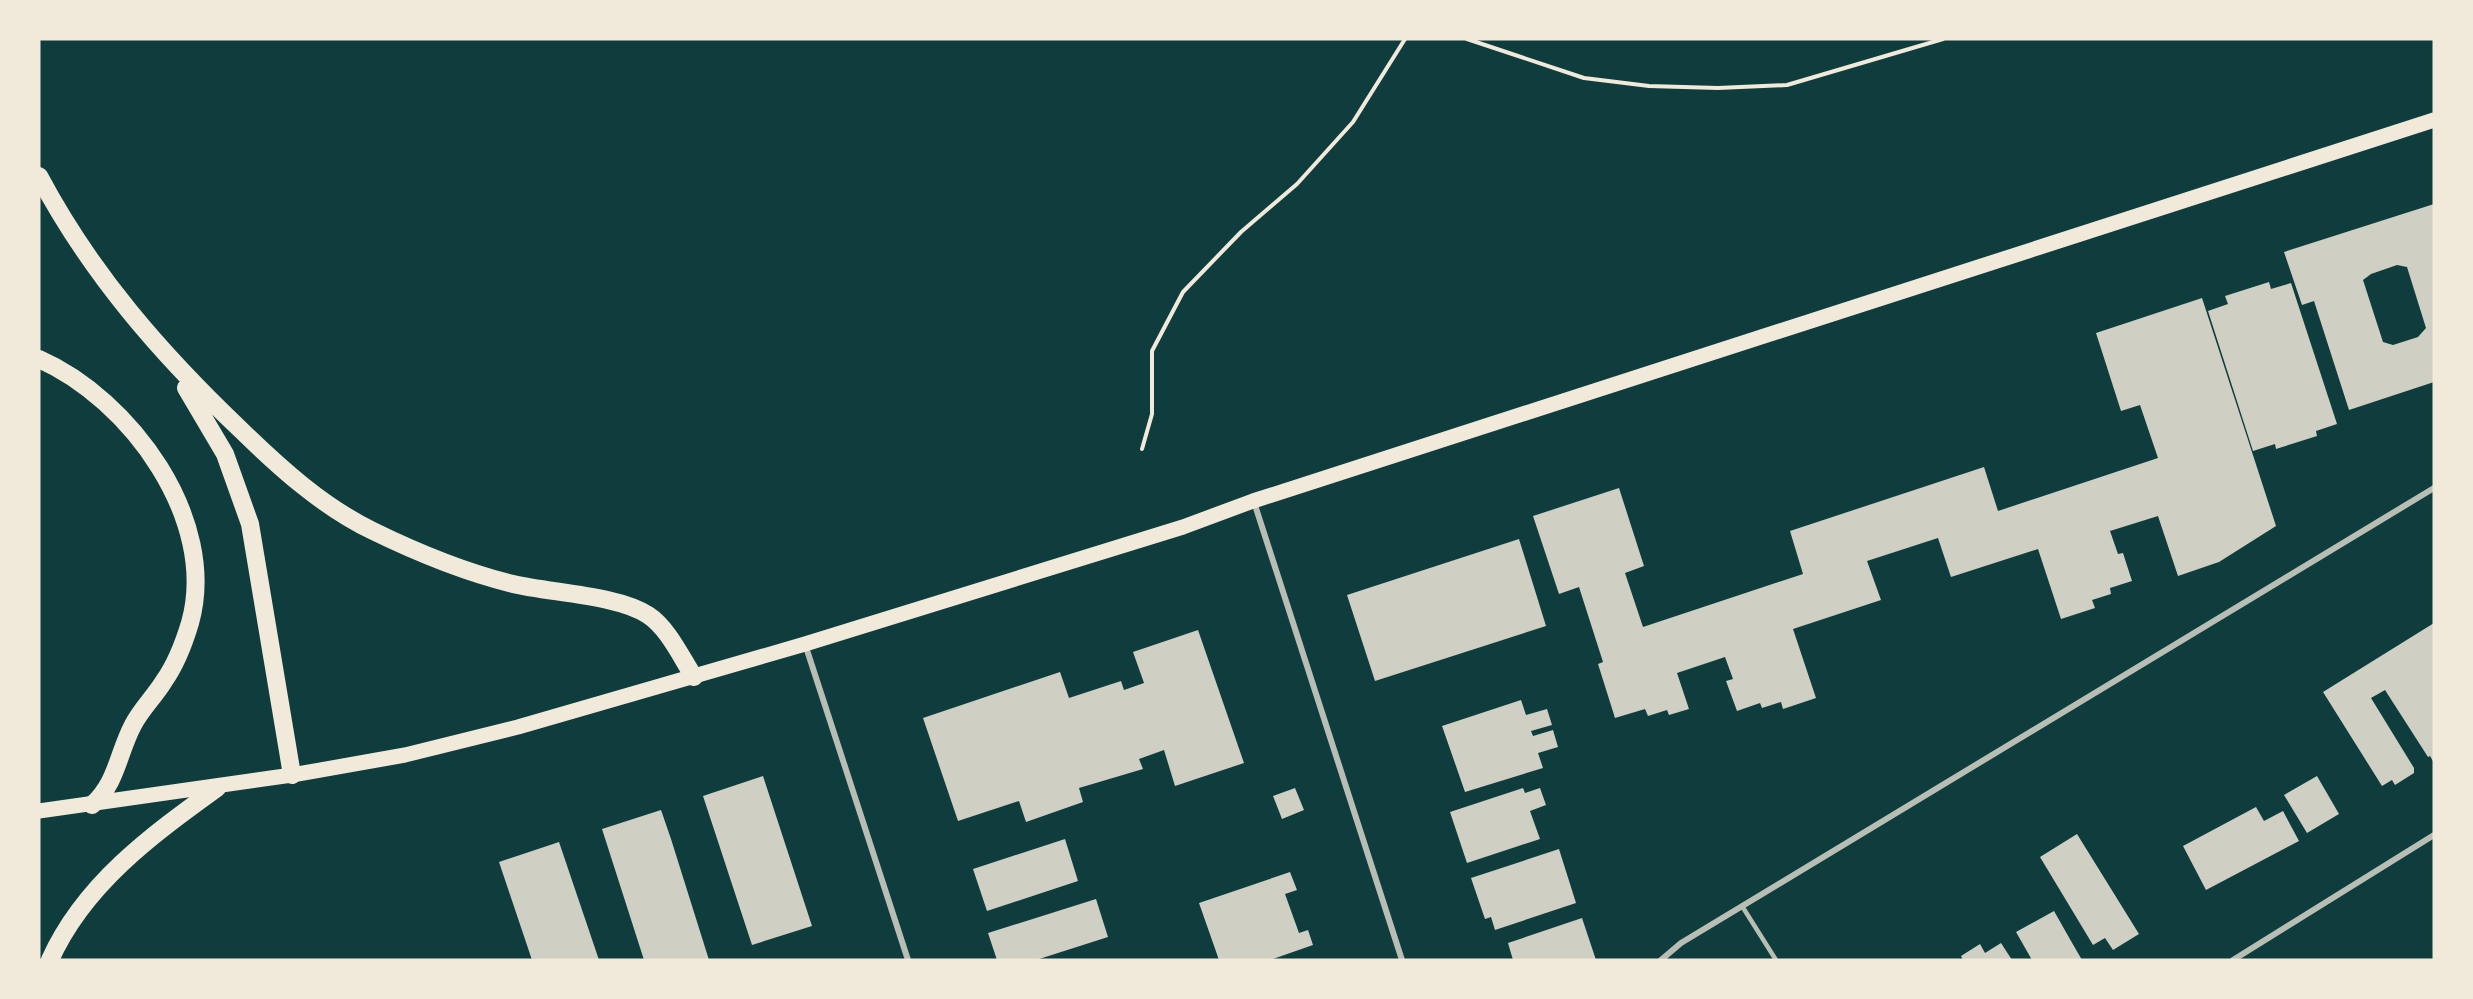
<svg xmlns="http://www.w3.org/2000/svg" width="2473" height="999" font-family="Helvetica,sans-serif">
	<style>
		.building { fill: #cfcfc3; fill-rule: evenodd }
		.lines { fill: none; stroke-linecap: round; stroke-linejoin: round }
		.path { stroke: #f1e9da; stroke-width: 4 }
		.service { stroke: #b8beb3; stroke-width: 4.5 }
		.minor { stroke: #b8beb3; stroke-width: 6 }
		.primary { stroke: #f1e9da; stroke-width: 15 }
		.motorway { stroke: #f1e9da; stroke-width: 18 }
	</style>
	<rect width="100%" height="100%" fill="#0f3d3e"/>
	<path class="building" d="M 2434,204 L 2434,382 L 2349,410 L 2314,301 L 2302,305 L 2284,252 ZM 2397,265 L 2407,267 L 2426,328 L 2418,337 L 2393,345 L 2383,342 L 2363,280 L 2371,274 Z
		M 2269,282 L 2271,289 L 2291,283 L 2337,424 L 2316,431 L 2317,436 L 2276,449 L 2275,444 L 2253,451 L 2208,311 L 2228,304 L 2225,296 Z
		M 2202,298 L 2276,526 L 2219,562 L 2178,576 L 2158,516 L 2110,531 L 2118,554 L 2123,553 L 2132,581 L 2110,588 L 2111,594 L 2092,600 L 2095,608 L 2061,619 L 2038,549 L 1951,577 L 1938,538 L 1867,561 L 1881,600 L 1793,629 L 1816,698 L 1783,709 L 1781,702 L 1762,708 L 1760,703 L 1737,711 L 1726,681 L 1733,679 L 1725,657 L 1677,673 L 1689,709 L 1669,715 L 1667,710 L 1648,716 L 1645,709 L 1615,718 L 1598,664 L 1603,662 L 1579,587 L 1559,594 L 1533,516 L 1619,488 L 1644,566 L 1625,573 L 1643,627 L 1803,574 L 1790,531 L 1984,467 L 1998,511 L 2158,458 L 2140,405 L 2121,411 L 2096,333 Z
		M 1519,539 L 1546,626 L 1375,681 L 1347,595 Z
		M 2434,623 L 2434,763 L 2430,756 L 2428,757 L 2385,690 L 2371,698 L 2414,768 L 2414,773 L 2395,785 L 2392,780 L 2382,786 L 2323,692 Z
		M 1198,630 L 1244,763 L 1175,786 L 1164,750 L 1139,759 L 1143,769 L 1079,788 L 1083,802 L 1026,822 L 1019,801 L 958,821 L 923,718 L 1060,672 L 1069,698 L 1121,681 L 1124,690 L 1144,683 L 1133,652 Z
		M 1521,700 L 1526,715 L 1547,709 L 1552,725 L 1531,731 L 1533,736 L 1553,730 L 1558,747 L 1538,753 L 1543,768 L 1465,792 L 1442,726 Z
		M 763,776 L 812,926 L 752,945 L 703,796 Z
		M 2317,776 L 2339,814 L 2307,833 L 2284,795 Z
		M 1295,788 L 1304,810 L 1282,819 L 1273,796 Z
		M 1523,788 L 1525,793 L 1540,788 L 1546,805 L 1530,811 L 1540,839 L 1467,863 L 1450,812 Z
		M 2256,807 L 2264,821 L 2283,811 L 2299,841 L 2206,890 L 2183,846 Z
		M 661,810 L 671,839 L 709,960 L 644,960 L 602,829 Z
		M 2077,834 L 2139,934 L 2113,950 L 2105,938 L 2093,945 L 2040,857 Z
		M 1065,839 L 1078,881 L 987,911 L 973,869 Z
		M 559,842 L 599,960 L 532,960 L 499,862 Z
		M 1559,849 L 1576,903 L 1495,930 L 1491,917 L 1485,919 L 1471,878 Z
		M 1290,872 L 1297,890 L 1285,894 L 1299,933 L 1308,930 L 1313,945 L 1270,960 L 1219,960 L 1199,903 Z
		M 1096,899 L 1108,937 L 1036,960 L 997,960 L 988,933 Z
		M 2054,911 L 2071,941 L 2082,960 L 2032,960 L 2016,932 Z
		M 1582,918 L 1596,960 L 1513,960 L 1508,943 Z
		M 2001,943 L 2012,960 L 1963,960 L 1961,956 L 1980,944 L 1985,953 Z"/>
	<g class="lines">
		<path class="path" d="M 1467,39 L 1584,78 L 1649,86 L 1718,88 L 1787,85 L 1943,39
			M 1142,449 L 1152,414 L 1152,351 L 1183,292 L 1241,232 L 1297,184 L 1353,122 L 1405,39"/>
		<path class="service" d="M 1742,906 L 1776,960"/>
		<path class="minor" d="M 1254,502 L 1402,960
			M 805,644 L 908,960
			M 1661,960 L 1681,943 L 2434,488
			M 2233,960 L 2434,835"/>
		<path class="primary" d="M 39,811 L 292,775 L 405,755 L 518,727 L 805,644 L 1183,527 L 1253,501 L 2434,120"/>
		<path class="motorway" d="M 39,176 C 91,274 161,354 241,430 C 280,468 323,507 373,531 C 418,553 464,572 513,584 C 551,593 618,595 648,615 C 668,628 681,657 694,677
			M 39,359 C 130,399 219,520 190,623 C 184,643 176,664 164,681 C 155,696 141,709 133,725 C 118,753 117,783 92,805
			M 186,388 L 225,454 L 250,524 L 292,775
			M 50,960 C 84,884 152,835 217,788"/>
	</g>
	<rect width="2473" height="999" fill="none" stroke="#f1e9da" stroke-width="81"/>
</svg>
